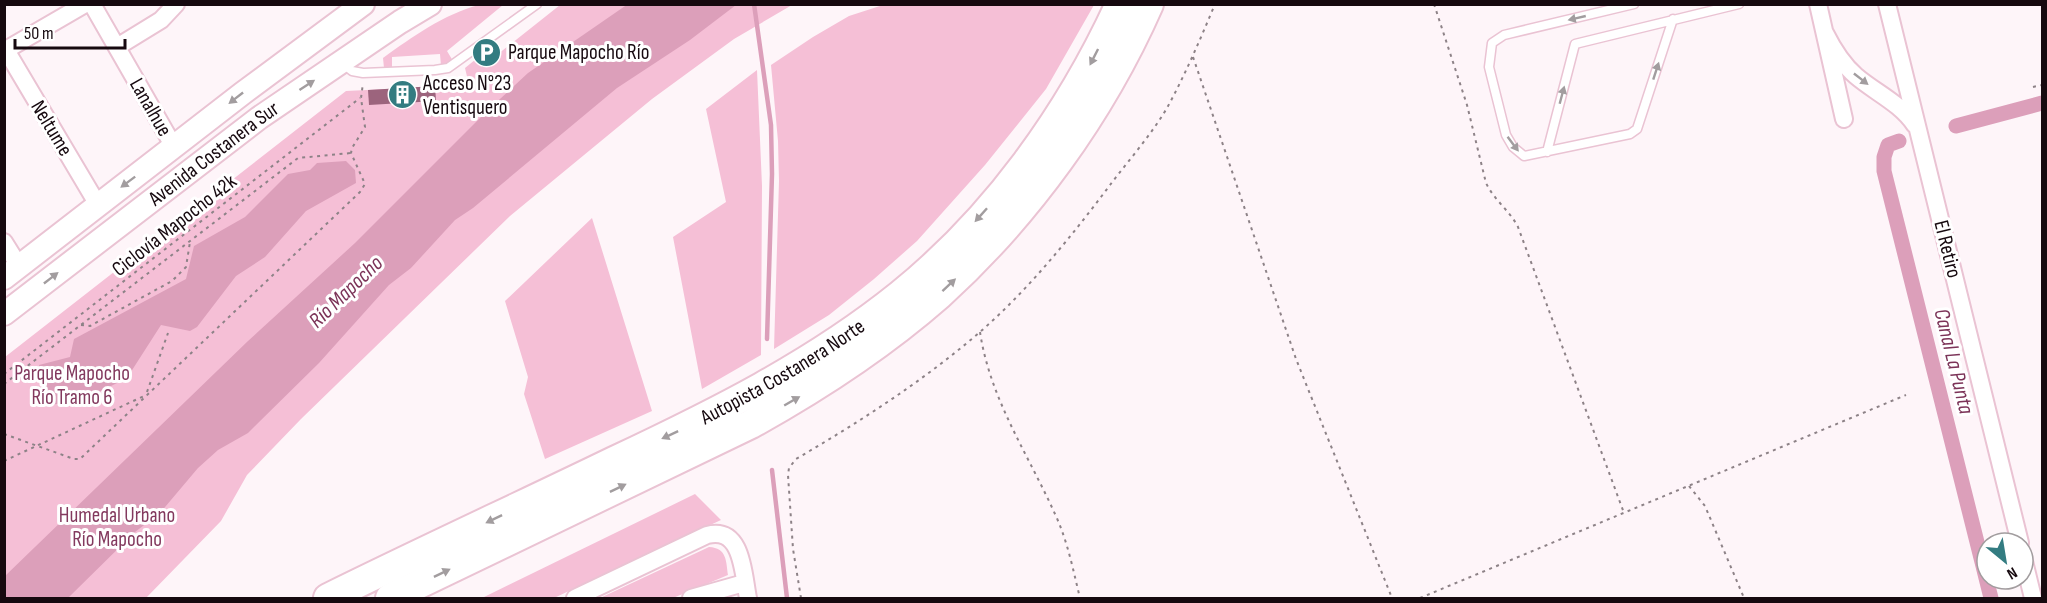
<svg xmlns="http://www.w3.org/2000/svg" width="2047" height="603" font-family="'Sofia Sans Condensed',sans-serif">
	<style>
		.green { fill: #f5bfd6 }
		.water { fill: #dc9fba }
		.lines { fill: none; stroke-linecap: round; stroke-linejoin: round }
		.stream { stroke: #dc9fba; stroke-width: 4.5 }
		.canal { stroke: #dc9fba; stroke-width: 15 }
		.building { fill: #9c647d }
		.lane-casing { stroke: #eac3d3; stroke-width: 11 }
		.street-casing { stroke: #eac3d3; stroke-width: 20 }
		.secondary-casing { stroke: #eac3d3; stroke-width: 26 }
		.highway-casing { stroke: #eac3d3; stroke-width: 32 }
		.path { stroke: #8d8287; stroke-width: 2; stroke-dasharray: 3 4.5; stroke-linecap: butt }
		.lane { stroke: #fff; stroke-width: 8 }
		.street { stroke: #fff; stroke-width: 16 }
		.secondary { stroke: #fff; stroke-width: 22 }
		.highway { stroke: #fff; stroke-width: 28 }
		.oneway { fill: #a29d9f }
		.labels { text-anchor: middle; stroke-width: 6; stroke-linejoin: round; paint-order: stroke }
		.poi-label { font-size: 21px; fill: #16090f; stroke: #fff; text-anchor: start }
		.street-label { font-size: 21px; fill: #16090f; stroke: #fff }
		.park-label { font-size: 21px; fill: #83395e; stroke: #fff }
		.water-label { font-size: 22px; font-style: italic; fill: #7c3358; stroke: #fff }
	</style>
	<rect width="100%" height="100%" fill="#fef5f9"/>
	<path class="green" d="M 479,5 L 503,5 L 447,51 L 453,61 L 441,66 L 440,54 L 392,57 L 392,68 L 384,68 L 383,58 C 412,37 444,14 479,5 Z
		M 560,5 L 792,5 L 734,39 L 652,99 L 510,216 L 301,419 L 247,475 L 221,521 L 146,598 L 5,598 L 5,357 L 346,91 L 469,85 L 465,68 L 481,55 L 488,62 Z
		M 883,5 L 1094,5 L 1046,89 L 985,165 L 917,241 L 874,279 L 829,315 L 774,349 L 779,181 L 778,141 L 771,65 L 813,37 L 849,16 Z
		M 757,70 L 762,186 L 761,355 L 702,389 L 673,237 L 726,202 L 706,109 Z
		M 592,218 L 652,411 L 545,459 L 524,394 L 528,377 L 505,301 Z
		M 695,494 L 721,520 L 554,598 L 482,598 Z
		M 709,547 C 727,548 726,561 728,575 L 673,598 L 600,598 Z"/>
	<path class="water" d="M 628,4 L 736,5 L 690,40 L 617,88 L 473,208 L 455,220 L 411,268 L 389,285 L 319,363 L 248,433 L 218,450 L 198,468 L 160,513 L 135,532 L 68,598 L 5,598 L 5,576 L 248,341 L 355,243 L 487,111 L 528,73 Z
		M 346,161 L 355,170 L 356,183 L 306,211 L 265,257 L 236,276 L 197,327 L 190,331 L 161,325 L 127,378 L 85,399 L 51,405 L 42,396 L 39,365 L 70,357 L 74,339 L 186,279 L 194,246 L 245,217 L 288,174 L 310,170 L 317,163 Z"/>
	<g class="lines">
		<path class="stream" d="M 754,4 L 771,125 L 772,174 L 767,339
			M 772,470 L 787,598"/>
		<path class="canal" d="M 1956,126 L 2042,103
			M 1899,141 L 1888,145 L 1884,157 L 1884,171 L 1991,598"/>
	</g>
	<path class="building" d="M 435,86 L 436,101 L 369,105 L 368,90 Z"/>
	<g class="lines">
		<defs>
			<path id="lane" d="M 1634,4 L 1504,35 L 1492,43 L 1489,67 L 1506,135 L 1513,147 L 1524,156 L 1630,134 L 1637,129 L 1673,19
				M 342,63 L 352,71 L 363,73 L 435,70 L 448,68 L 537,4
				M 1547,152 L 1575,44 L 1739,4"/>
			<path id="street" d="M 92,4 L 174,147
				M 1818,4 L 1844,119
				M 1887,4 L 2020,543
				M 1825,33 C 1833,49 1842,64 1856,76 C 1876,93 1900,103 1915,125
				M 117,47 L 161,20 L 176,4
				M 6,50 L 98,205
				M 4,51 L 85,4
				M 4,242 L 19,266
				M 2023,557 L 2033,598
				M 575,598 L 707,535 C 743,526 743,574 748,598
				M 691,598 L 744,583"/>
			<g id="secondary">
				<path d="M 4,278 L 243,93 L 363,4"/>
				<path id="s1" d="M 4,314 L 259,118 L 400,22 L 430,4"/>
			</g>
			<g id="highway">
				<path id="s2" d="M 328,598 C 423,551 519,507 614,461 C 714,414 813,365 900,295 C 995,218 1069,115 1120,4"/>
				<path d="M 390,598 L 751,424 C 818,387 882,345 939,295 C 1027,215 1101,113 1149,4"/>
			</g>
		</defs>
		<use href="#lane" class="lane-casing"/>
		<use href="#street" class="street-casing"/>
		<use href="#secondary" class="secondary-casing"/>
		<use href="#highway" class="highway-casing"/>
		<path class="path" d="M 1434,4 L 1467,105 L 1486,183 C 1494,200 1510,211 1518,227 L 1624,513
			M 1193,57 L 1296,359 L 1392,598
			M 2033,87 L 2042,85
			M 81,325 L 90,326 L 172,281 L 186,267 L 190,242
			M 980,332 C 990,399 1028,454 1055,514 C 1068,542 1073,570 1080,598
			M 4,374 L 360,98
			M 4,384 L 298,158 L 351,153
			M 147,392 L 168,333
			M 4,434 L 74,459 L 80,459 L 360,192 L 365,184 L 351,153 L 352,148 L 365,127 L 361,98 L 363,83
			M 4,461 L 144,396
			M 1689,486 L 1705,506 L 1744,598
			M 801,598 L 793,549 L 788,475 L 789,468 L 796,459 C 861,421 923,381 980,332 C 1029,289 1071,237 1110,185 C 1129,160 1151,135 1167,108 C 1185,75 1200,40 1215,4
			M 1420,598 L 1906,395"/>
		<use href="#lane" class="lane"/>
		<use href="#street" class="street"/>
		<use href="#secondary" class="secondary"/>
		<use href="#highway" class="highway"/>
	</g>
	<defs><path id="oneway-solid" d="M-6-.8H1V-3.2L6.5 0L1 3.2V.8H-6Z" transform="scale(1.5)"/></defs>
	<g class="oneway">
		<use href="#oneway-solid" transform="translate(1577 18) rotate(167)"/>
		<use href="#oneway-solid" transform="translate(1094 57) rotate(117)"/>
		<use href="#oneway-solid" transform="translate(1656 71) rotate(-72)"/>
		<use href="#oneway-solid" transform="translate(1861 79) rotate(38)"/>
		<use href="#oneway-solid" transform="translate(307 85) rotate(-33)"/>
		<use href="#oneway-solid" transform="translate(1562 95) rotate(-75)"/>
		<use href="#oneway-solid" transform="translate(236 98) rotate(142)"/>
		<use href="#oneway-solid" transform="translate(1513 144) rotate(53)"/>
		<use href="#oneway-solid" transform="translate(128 182) rotate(143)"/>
		<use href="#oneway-solid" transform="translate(981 215) rotate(132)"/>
		<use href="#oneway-solid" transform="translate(51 278) rotate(-38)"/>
		<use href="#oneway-solid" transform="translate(949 285) rotate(-43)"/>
		<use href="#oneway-solid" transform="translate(792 401) rotate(-30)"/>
		<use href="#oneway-solid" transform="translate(670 435) rotate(155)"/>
		<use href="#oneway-solid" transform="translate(618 488) rotate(-26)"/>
		<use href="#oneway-solid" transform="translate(494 519) rotate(154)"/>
		<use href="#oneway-solid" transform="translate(442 573) rotate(-26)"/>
	</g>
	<defs>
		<symbol id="parking-disc" viewBox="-11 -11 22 22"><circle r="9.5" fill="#337c81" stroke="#fff"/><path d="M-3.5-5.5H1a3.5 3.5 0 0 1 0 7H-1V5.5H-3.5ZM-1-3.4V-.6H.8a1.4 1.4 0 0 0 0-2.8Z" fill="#fff"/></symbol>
		<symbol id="building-disc" viewBox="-11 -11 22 22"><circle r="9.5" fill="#337c81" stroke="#fff"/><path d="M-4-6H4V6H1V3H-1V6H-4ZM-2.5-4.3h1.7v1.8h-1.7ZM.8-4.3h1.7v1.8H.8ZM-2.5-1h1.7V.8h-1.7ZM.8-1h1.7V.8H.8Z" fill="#fff"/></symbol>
	</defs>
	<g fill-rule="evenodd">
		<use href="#parking-disc" x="470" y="36" width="33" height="33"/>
		<use href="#building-disc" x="386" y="78" width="33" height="33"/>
	</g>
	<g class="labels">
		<g class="poi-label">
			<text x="508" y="59">Parque Mapocho Río</text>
			<text x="423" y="90">Acceso N°23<tspan x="423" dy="24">Ventisquero</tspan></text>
		</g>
		<g class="street-label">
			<text transform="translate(151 107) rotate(60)" y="7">Lanalhue</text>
			<text transform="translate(52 128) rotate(59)" y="7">Neltume</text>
			<text dy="7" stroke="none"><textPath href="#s1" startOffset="264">Avenida Costanera Sur</textPath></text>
			<text transform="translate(174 225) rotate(-38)" y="7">Ciclovía Mapocho 42k</text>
			<text transform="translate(1948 249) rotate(76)" y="7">El Retiro</text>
			<text dy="7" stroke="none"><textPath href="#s2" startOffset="508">Autopista Costanera Norte</textPath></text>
		</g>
		<g class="park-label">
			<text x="72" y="380">Parque Mapocho<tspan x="72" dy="24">Río Tramo 6</tspan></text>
			<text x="117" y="522">Humedal Urbano<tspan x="117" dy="24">Río Mapocho</tspan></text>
		</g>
		<g class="water-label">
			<text transform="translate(345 291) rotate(-44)" y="8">Río Mapocho</text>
			<text transform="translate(1955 361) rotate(76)" y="8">Canal La Punta</text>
		</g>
	</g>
	<rect width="2047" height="603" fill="none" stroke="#16090f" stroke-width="12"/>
	<g transform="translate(2005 561) rotate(150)"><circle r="28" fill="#ffffff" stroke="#a29d9f" stroke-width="1.5"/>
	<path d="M0-4.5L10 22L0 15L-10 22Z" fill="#337c81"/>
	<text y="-9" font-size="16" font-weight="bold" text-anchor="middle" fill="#16090f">N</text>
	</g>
	<path d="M15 39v9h110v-9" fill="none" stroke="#16090f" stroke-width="3"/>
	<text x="24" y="39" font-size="18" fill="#16090f" stroke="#ffffff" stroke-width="4.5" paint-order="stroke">50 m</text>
</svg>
